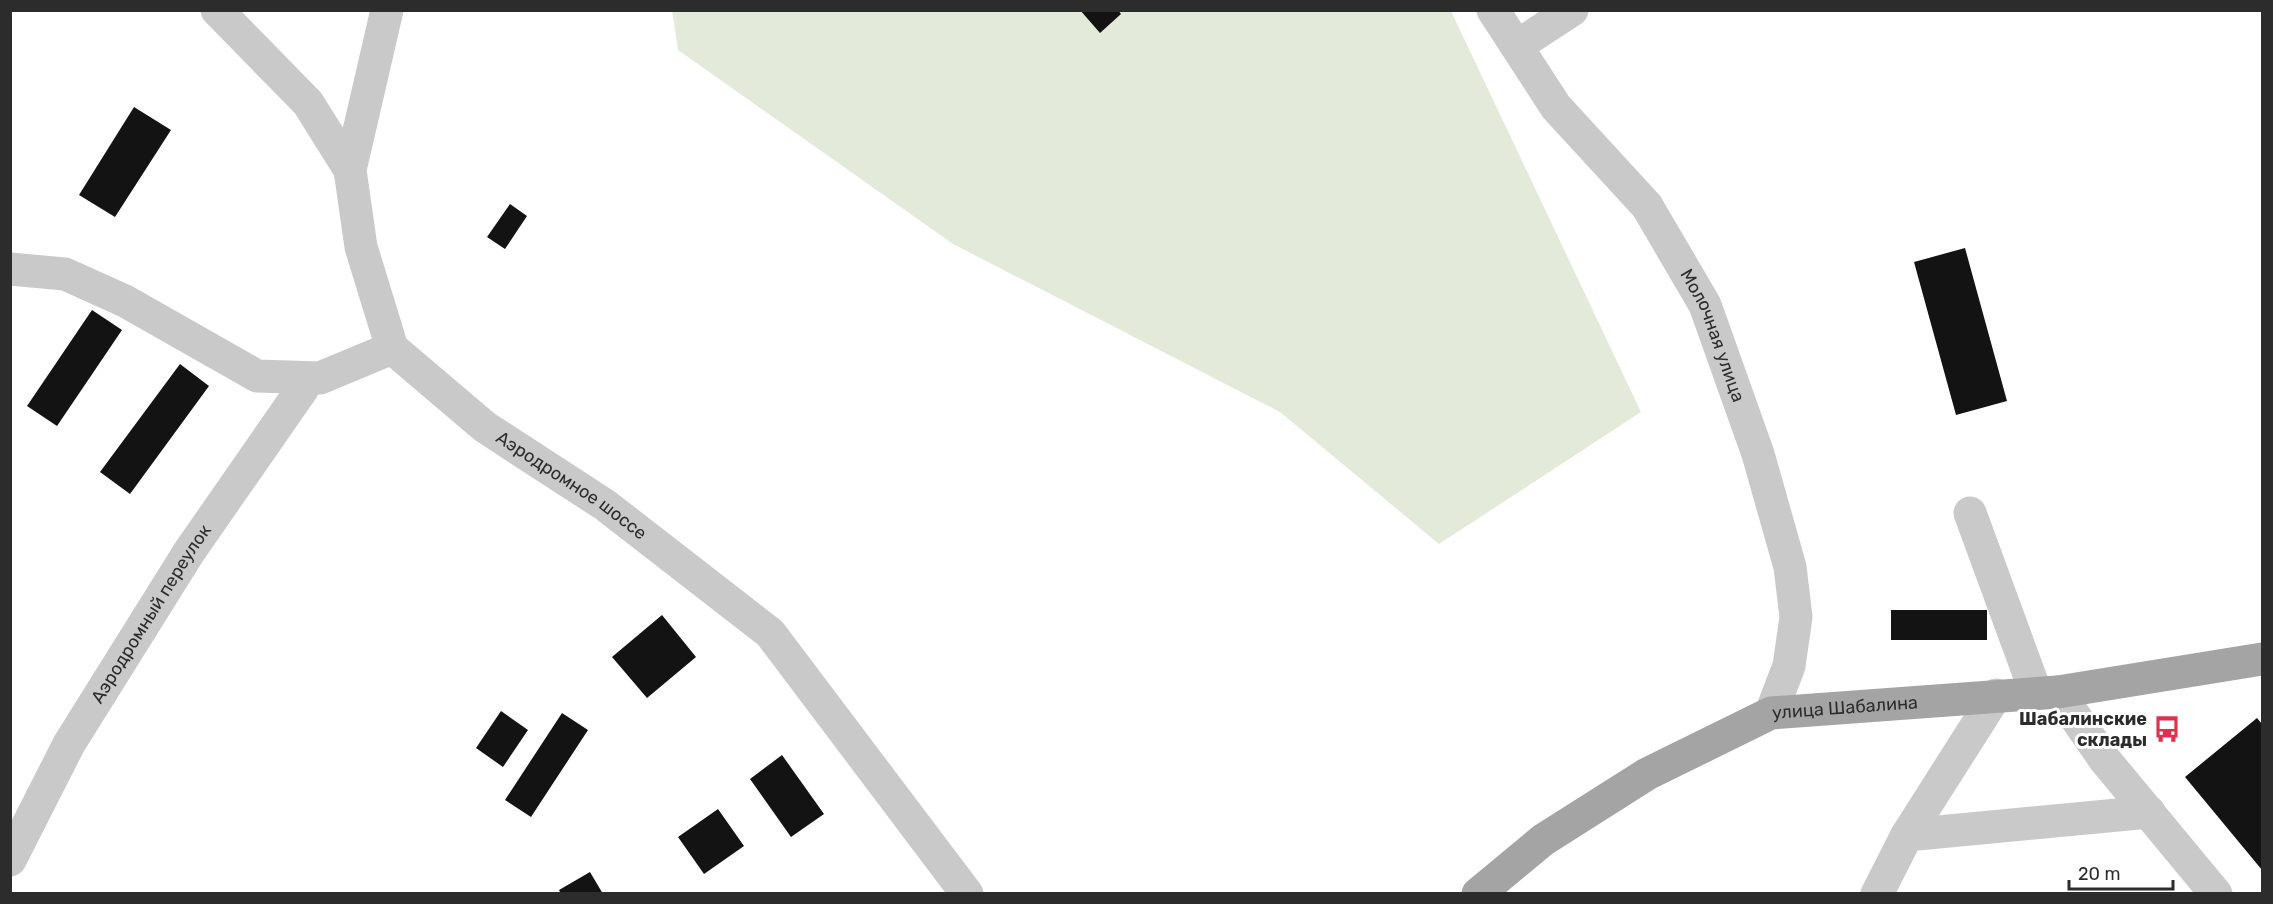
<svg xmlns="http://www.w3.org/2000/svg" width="2273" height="904" font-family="Rubik,sans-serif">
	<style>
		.green { fill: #e4ead9 }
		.building { fill: #131313 }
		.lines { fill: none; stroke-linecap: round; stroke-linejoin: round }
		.minor { stroke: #c9c9c9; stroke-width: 33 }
		.major { stroke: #a4a4a4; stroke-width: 33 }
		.labels { text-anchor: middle; stroke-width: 6; stroke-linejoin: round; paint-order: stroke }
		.street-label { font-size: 18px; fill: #2c2c2c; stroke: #fff }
		.poi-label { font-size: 18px; font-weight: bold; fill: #2c2c2c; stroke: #fff; text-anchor: end }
	</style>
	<rect width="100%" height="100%" fill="#fff"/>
	<path class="green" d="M 672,11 L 1451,11 L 1641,412 L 1439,544 L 1280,412 L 953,244 L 678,50 Z"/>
	<path class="building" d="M 1080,10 L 1118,10 L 1121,14 L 1100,33 Z
		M 134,107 L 171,130 L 115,217 L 79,195 Z
		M 510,204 L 527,216 L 505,249 L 487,237 Z
		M 1965,248 L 2007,401 L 1956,415 L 1914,262 Z
		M 92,310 L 122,330 L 57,426 L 27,406 Z
		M 180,364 L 209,386 L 130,494 L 100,472 Z
		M 1891,610 L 1987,610 L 1987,640 L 1891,640 Z
		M 662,615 L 696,657 L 647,698 L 612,657 Z
		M 501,711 L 528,730 L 503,767 L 476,748 Z
		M 562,713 L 588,730 L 531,817 L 505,800 Z
		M 2257,718 L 2262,724 L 2262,870 L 2185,777 Z
		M 782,755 L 824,814 L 791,837 L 750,779 Z
		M 718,809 L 744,846 L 704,874 L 678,837 Z
		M 590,872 L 603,894 L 561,894 L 559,890 Z"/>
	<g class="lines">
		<g class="minor">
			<path d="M 217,10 L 308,103 L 350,170"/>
			<path id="s1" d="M 387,10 L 350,170 L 361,247 L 392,348 L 485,427 L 605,505 L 770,633 L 967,894"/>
			<path id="s2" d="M 1493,10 L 1556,107 L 1647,206 L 1705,305 L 1758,454 L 1790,567 L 1796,617 L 1789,666 L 1771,713"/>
			<path d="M 1517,46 L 1572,10"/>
			<path d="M 10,269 L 65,274 L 125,301 L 257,376 L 320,378 L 392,348"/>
			<path d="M 1970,513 L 2036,693"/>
			<path d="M 2058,692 L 2105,760 L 2216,894"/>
			<path d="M 1907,835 L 1996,695"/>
			<path id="s3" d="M 10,860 L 69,744 L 189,552 L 303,388 L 306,378"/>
			<path d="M 1877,894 L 1907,835 L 2149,812"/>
		</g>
		<path class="major" id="s4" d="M 1478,894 L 1543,840 L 1647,774 L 1771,713 L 2058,692 L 2262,659"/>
	</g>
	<defs>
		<symbol id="bus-bare" viewBox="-9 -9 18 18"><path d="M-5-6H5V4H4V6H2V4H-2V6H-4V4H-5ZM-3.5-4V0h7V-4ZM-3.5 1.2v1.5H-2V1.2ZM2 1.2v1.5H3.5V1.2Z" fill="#e0314c" stroke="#fff" stroke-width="2.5" paint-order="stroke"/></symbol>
	</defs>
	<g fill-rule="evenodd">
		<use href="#bus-bare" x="2148" y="710" width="38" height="38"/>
	</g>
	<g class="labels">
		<g class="street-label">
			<text dy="6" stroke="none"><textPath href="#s2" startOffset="396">Молочная улица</textPath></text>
			<text dy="6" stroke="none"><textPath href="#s1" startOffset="574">Аэродромное шоссе</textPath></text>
			<text dy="6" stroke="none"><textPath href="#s3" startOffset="284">Аэродромный переулок</textPath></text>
			<text dy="6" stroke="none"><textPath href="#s4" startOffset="420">улица Шабалина</textPath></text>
		</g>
		<g class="poi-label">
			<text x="2147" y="725">Шабалинские<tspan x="2147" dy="21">склады</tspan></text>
		</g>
	</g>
	<rect width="2273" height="904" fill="none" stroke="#2c2c2c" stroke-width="24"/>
	<path d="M2069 880v9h104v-9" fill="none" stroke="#2c2c2c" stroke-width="3"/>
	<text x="2078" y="880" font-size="18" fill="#2c2c2c" stroke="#ffffff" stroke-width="4.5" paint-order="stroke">20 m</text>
</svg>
